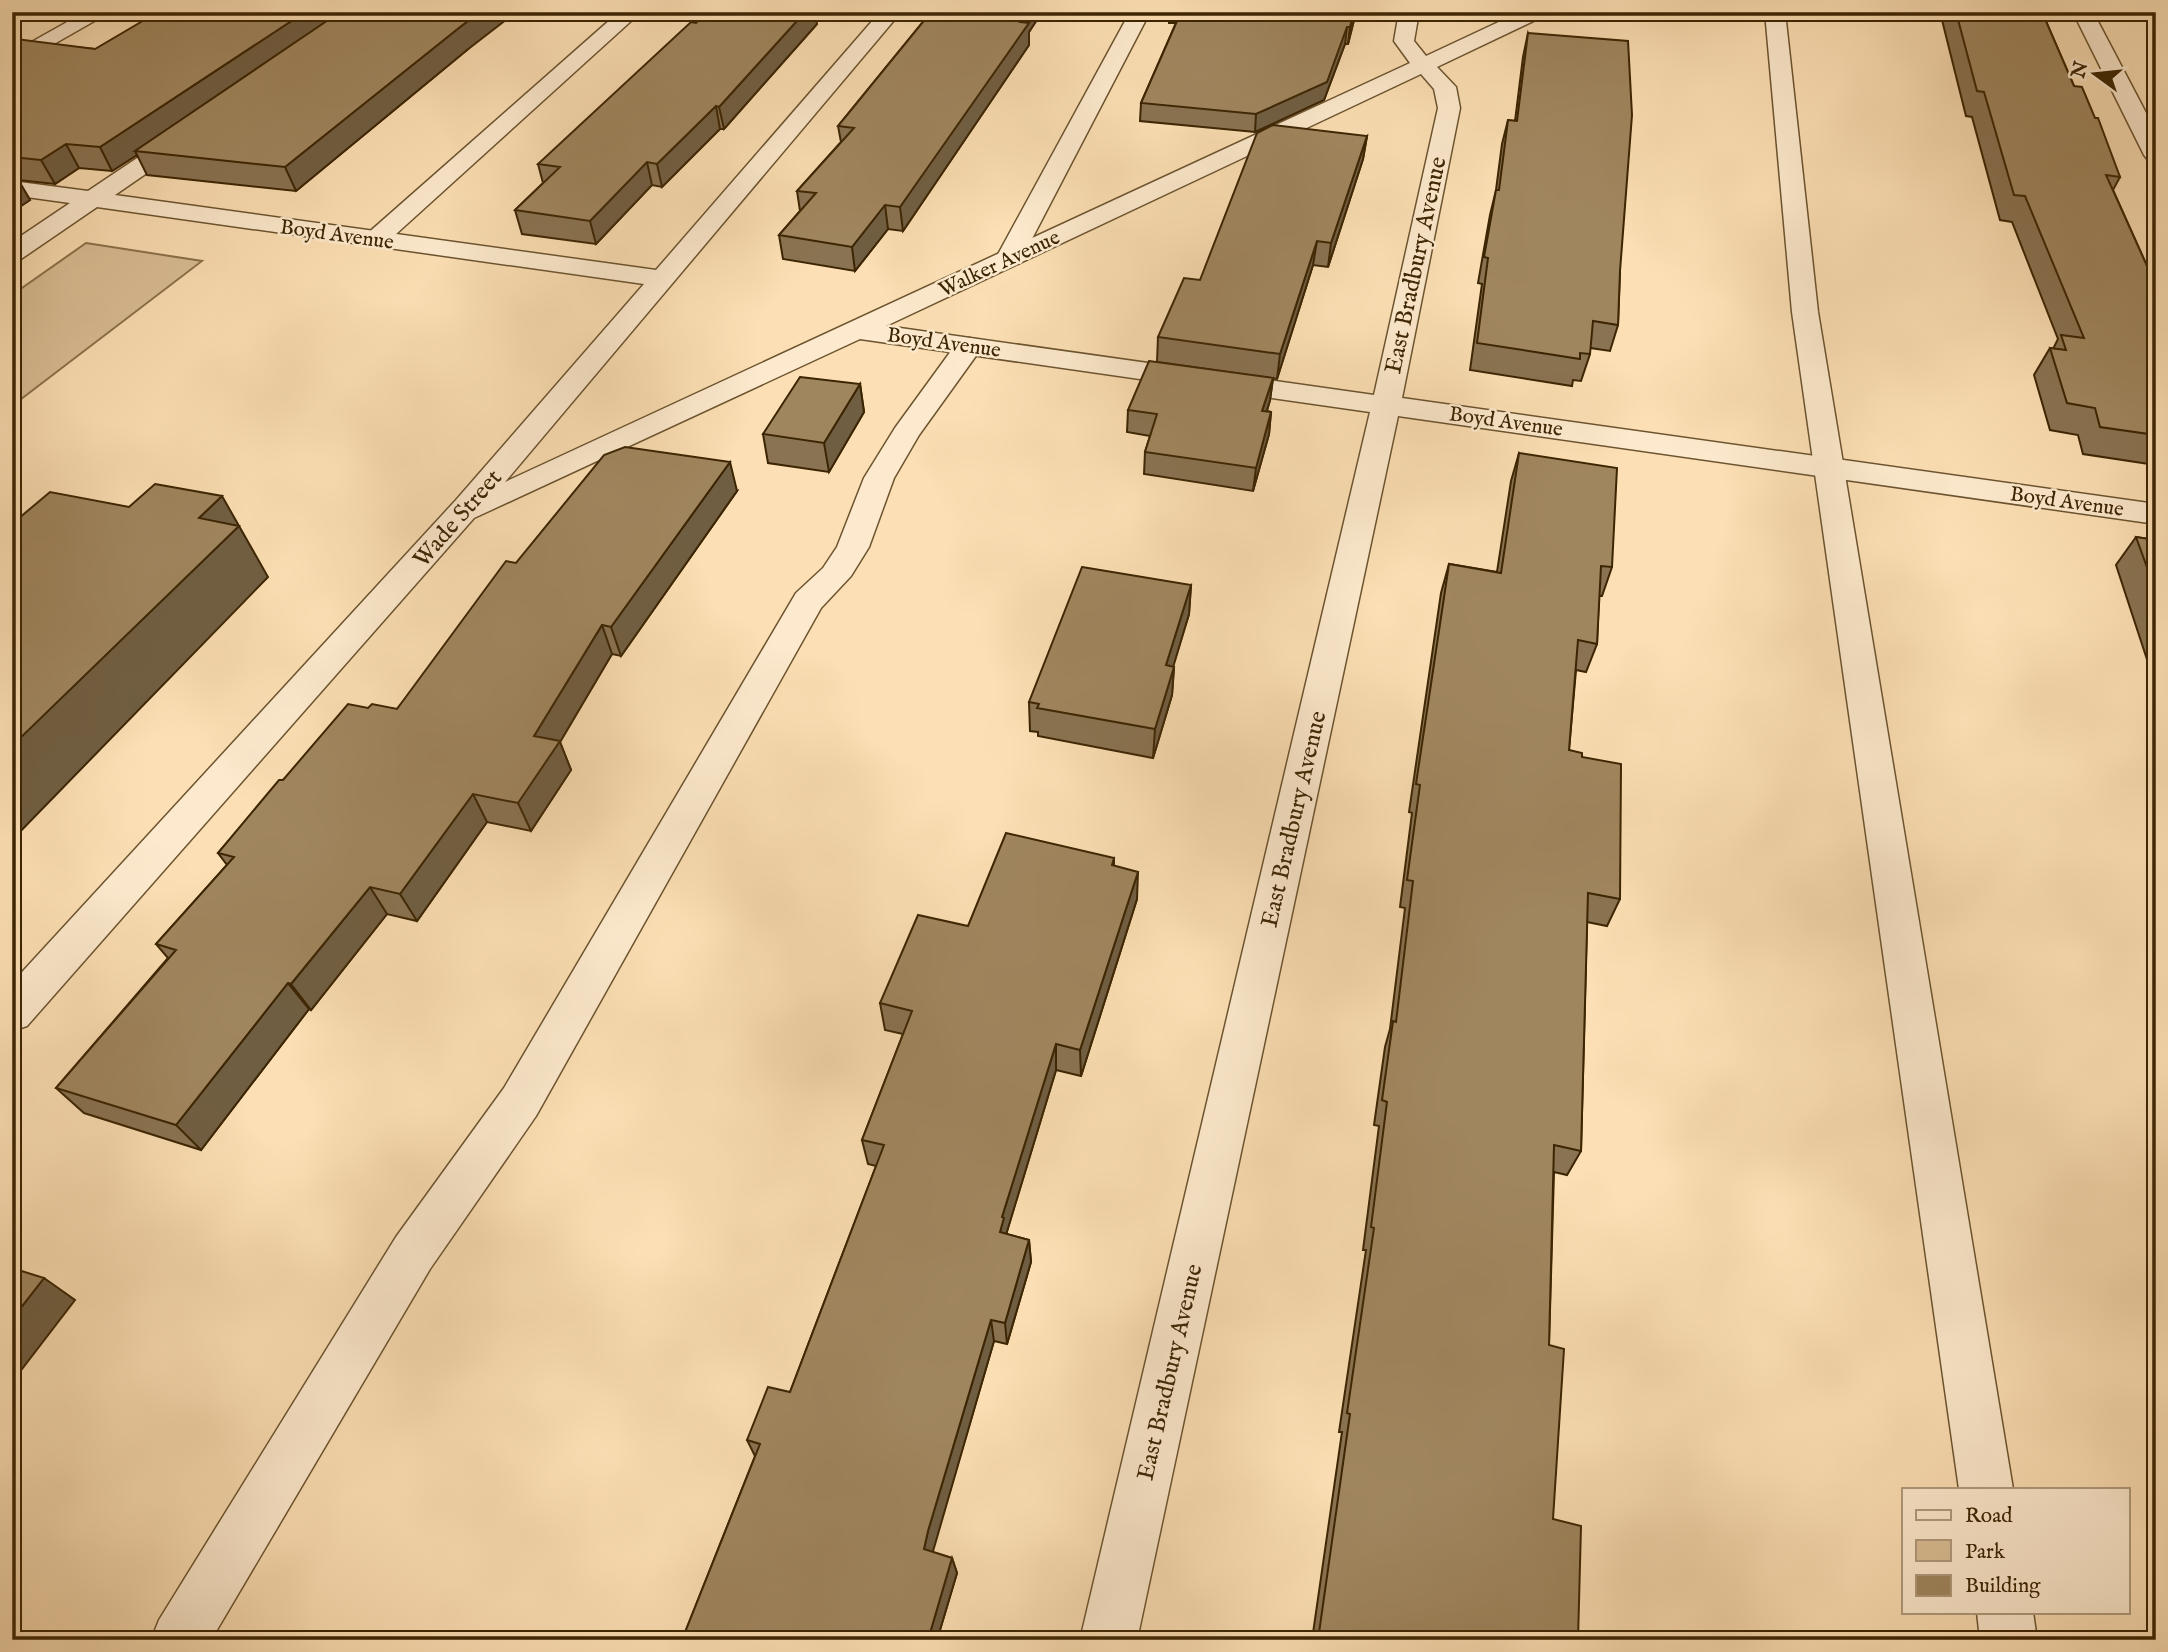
<svg xmlns="http://www.w3.org/2000/svg" width="2168" height="1652" font-family="'IM FELL English',serif">
	<style>
		.green { fill: #dbbf96; stroke: #8c724c; stroke-width: 2 }
		.lines { fill: none; stroke-linecap: round; stroke-linejoin: round }
		.lane-casing { stroke: #6c542f; stroke-width: 3 }
		.street-casing { stroke: #6c542f; stroke-width: 3 }
		.lane { fill: #fdeace; fill-rule: evenodd }
		.street { fill: #fdeace; fill-rule: evenodd }
		.wall { fill: #8a7352; stroke: #3c2503; stroke-width: 2 }
		.shaded-wall { fill: #705e42; stroke: #3c2503; stroke-width: 2 }
		.building { fill: #a0865f; stroke: #3c2503; stroke-width: 2 }
		.labels { text-anchor: middle; stroke-width: 5; stroke-linejoin: round; paint-order: stroke }
		.far-street-label { font-size: 21px; fill: #3c2503; stroke: #fdeace }
		.street-label { font-size: 24px; fill: #3c2503; stroke: #fdeace }
	</style>
	<rect width="100%" height="100%" fill="#fcdfb4"/>
	<filter id="stains"><feTurbulence type="fractalNoise" baseFrequency=".00286" numOctaves="4"/><feColorMatrix values="0 0 0 0 .2 0 0 0 0 .09 0 0 0 0 .02 0 0 0 .5 -.17"/></filter>
	<radialGradient id="worn" r=".72"><stop offset=".6" stop-color="#630" stop-opacity="0"/><stop offset="1" stop-color="#630" stop-opacity=".3"/></radialGradient>
	<path class="green" d="M 86,243 L 202,261 L 12,406 L 12,295 Z"/>
	<g class="lines">
		<defs>
			<path id="lane" d="M 85,12 L 110,12 L 12,68 L 12,53 Z
				M 619,12 L 641,12 L 385,244 L 376,247 L 367,244 L 363,239 L 367,234 Z
				M 1130,12 L 1150,12 L 1022,258 L 1018,263 L 1009,266 L 1000,263 L 996,258 Z
				M 1765,12 L 1785,12 L 1818,312 L 2013,1489 L 1959,1489 L 1792,312 Z
				M 969,338 L 979,340 L 983,346 L 919,435 L 894,478 L 869,547 L 851,576 L 821,608 L 536,1116 L 430,1269 L 211,1640 L 151,1640 L 159,1620 L 396,1237 L 504,1088 L 796,593 L 823,568 L 837,547 L 864,478 L 895,428 L 959,340 Z
				M 1977,1612 L 2033,1612 L 2037,1640 L 1980,1640 Z"/>
			<path id="street" d="M 880,12 L 901,12 L 505,482 L 1410,63 L 1394,41 L 1399,12 L 1419,12 L 1414,41 L 1426,56 L 1520,12 L 1547,12 L 1544,16 L 1437,67 L 1456,87 L 1460,108 L 1402,398 L 2156,504 L 2156,524 L 1398,416 L 1137,1640 L 1080,1640 L 1370,412 L 860,339 L 474,518 L 27,1026 L 12,1031 L 12,983 L 456,500 L 644,284 L 97,207 L 21,259 L 12,262 L 12,242 L 70,203 L 12,195 L 12,181 L 88,191 L 176,132 L 192,132 L 195,137 L 192,142 L 115,195 L 656,270 ZM 1421,74 L 1434,89 L 1438,108 L 1374,395 L 886,326 Z
				M 2073,12 L 2093,12 L 2156,132 L 2156,162 L 2148,160 L 2144,155 Z"/>
		</defs>
		<use href="#lane" class="lane-casing"/>
		<use href="#street" class="street-casing"/>
		<use href="#lane" class="lane"/>
		<use href="#street" class="street"/>
	</g>
	<path class="wall" d="M 931,12 L 1042,12 L 1029,32 L 1029,45 L 903,231 L 888,229 L 855,271 L 783,259 L 779,235 L 800,211 L 797,191 L 841,142 L 838,126 Z
		M 1169,12 L 1356,12 L 1348,44 L 1345,44 L 1324,100 L 1255,132 L 1140,121 L 1141,103 L 1176,23 L 1169,23 Z
		M 1940,12 L 2042,12 L 2074,86 L 2120,177 L 2113,190 L 2156,286 L 2156,465 L 2083,454 L 2078,435 L 2050,430 L 2034,375 L 2050,348 L 2053,349 L 2058,339 L 2012,222 L 2000,220 L 1972,117 L 1966,116 Z
		M 2144,12 L 2156,12 L 2156,31 Z
		M 817,24 L 724,129 L 720,129 L 662,187 L 652,185 L 596,244 L 522,234 L 515,210 L 543,183 L 538,164 Z
		M 1528,33 L 1620,271 L 1618,325 L 1610,351 L 1590,348 L 1590,354 L 1581,381 L 1573,380 L 1572,386 L 1470,370 L 1482,284 L 1478,283 L 1490,215 L 1496,190 L 1502,144 L 1508,120 L 1515,121 L 1523,57 Z
		M 12,41 L 95,49 L 467,50 L 296,191 L 147,175 L 137,155 L 112,171 L 79,168 L 55,184 L 18,180 L 30,200 L 12,212 Z
		M 1367,136 L 1363,159 L 1328,267 L 1313,265 L 1277,379 L 1157,362 L 1158,337 L 1200,280 Z
		M 1273,378 L 1270,400 L 1267,411 L 1271,412 L 1269,434 L 1253,491 L 1144,474 L 1145,452 L 1150,436 L 1127,432 L 1128,410 Z
		M 860,384 L 864,412 L 829,472 L 768,463 L 763,434 Z
		M 1519,453 L 1612,567 L 1602,596 L 1599,596 L 1597,644 L 1586,672 L 1576,670 L 1569,750 L 1582,757 L 1620,899 L 1607,926 L 1587,922 L 1581,1151 L 1567,1175 L 1554,1172 L 1549,1345 L 1553,1519 L 1578,1640 L 1312,1640 L 1342,1432 L 1339,1432 L 1366,1250 L 1363,1250 L 1379,1126 L 1374,1125 L 1385,1047 L 1390,1029 L 1405,908 L 1400,907 L 1412,813 L 1409,812 L 1441,593 L 1449,564 L 1497,572 L 1511,481 Z
		M 737,491 L 621,656 L 612,654 L 560,742 L 571,770 L 531,831 L 487,822 L 417,921 L 387,914 L 311,1010 L 309,1009 L 201,1150 L 84,1113 L 56,1088 L 168,958 L 156,944 L 227,865 L 218,853 L 283,780 L 368,708 L 397,709 L 516,563 Z
		M 2136,537 L 2156,540 L 2156,687 L 2116,565 Z
		M 1191,585 L 1189,614 L 1173,666 L 1174,667 L 1172,695 L 1153,758 L 1038,736 L 1038,732 L 1030,731 L 1029,702 Z
		M 1114,858 L 1114,866 L 1137,899 L 1081,1076 L 1056,1070 L 1006,1234 L 1029,1240 L 1031,1262 L 1007,1344 L 994,1341 L 932,1552 L 952,1558 L 957,1573 L 937,1640 L 682,1640 L 755,1456 L 747,1440 L 790,1392 L 876,1166 L 868,1164 L 862,1140 L 903,1034 L 885,1030 L 880,1003 L 968,926 Z"/>
	<path class="shaded-wall" d="M 305,12 L 347,12 L 135,151 L 137,155 L 112,171 L 100,147 Z
		M 480,12 L 516,12 L 467,50 L 296,191 L 285,167 L 460,27 Z
		M 805,12 L 815,12 L 817,24 L 724,129 L 719,107 Z
		M 1027,12 L 1042,12 L 1029,32 L 1029,45 L 903,231 L 900,207 Z
		M 1354,12 L 1356,12 L 1348,44 L 1350,27 Z
		M 1347,27 L 1345,44 L 1324,100 L 1255,132 L 1256,114 Z
		M 716,106 L 720,129 L 662,187 L 657,164 Z
		M 1367,136 L 1363,159 L 1328,267 L 1331,243 Z
		M 66,144 L 79,168 L 55,184 L 41,160 Z
		M 647,162 L 652,185 L 596,244 L 590,221 Z
		M 16,176 L 30,200 L 12,212 L 12,178 Z
		M 885,205 L 888,229 L 855,271 L 852,247 Z
		M 1317,241 L 1313,265 L 1277,379 L 1280,354 Z
		M 1273,378 L 1270,400 L 1260,433 L 1262,411 Z
		M 860,384 L 864,412 L 829,472 L 824,443 Z
		M 1271,412 L 1269,434 L 1253,491 L 1256,468 Z
		M 730,462 L 737,491 L 621,656 L 611,627 Z
		M 222,496 L 268,577 L 12,840 L 12,746 L 199,518 Z
		M 1191,585 L 1189,614 L 1165,694 L 1166,665 Z
		M 602,625 L 612,654 L 560,742 L 571,770 L 531,831 L 518,803 L 534,736 Z
		M 1174,667 L 1172,695 L 1153,758 L 1155,729 Z
		M 473,794 L 487,822 L 417,921 L 400,894 Z
		M 1138,872 L 1137,899 L 1081,1076 L 1080,1050 Z
		M 370,887 L 387,914 L 311,1010 L 291,984 Z
		M 288,983 L 309,1009 L 201,1150 L 176,1125 Z
		M 1056,1044 L 1056,1070 L 1006,1235 L 1000,1232 L 1002,1217 Z
		M 1029,1240 L 1031,1262 L 1007,1344 L 1005,1323 Z
		M 44,1278 L 75,1300 L 12,1382 L 12,1319 Z
		M 991,1320 L 994,1341 L 929,1565 L 924,1549 L 928,1531 Z
		M 952,1558 L 957,1573 L 937,1640 L 928,1640 Z"/>
	<path class="building" d="M 158,12 L 305,12 L 100,147 L 66,144 L 41,160 L 12,157 L 12,41 L 16,39 L 95,49 Z
		M 340,12 L 480,12 L 460,27 L 285,167 L 135,151 Z
		M 707,12 L 805,12 L 719,107 L 716,106 L 657,164 L 647,162 L 590,221 L 515,210 L 560,167 L 538,164 L 691,22 L 696,23 Z
		M 931,12 L 1027,12 L 1020,22 L 1029,23 L 900,207 L 885,205 L 852,247 L 779,235 L 816,193 L 797,191 L 854,128 L 838,126 Z
		M 1181,12 L 1354,12 L 1350,27 L 1347,27 L 1327,82 L 1256,114 L 1141,103 Z
		M 1956,12 L 2042,12 L 2074,86 L 2082,87 L 2095,118 L 2098,118 L 2120,177 L 2106,175 L 2156,286 L 2156,435 L 2100,427 L 2095,408 L 2067,403 L 2050,348 L 2066,350 L 2061,335 L 2084,338 L 2025,196 L 2014,195 L 1984,92 L 1977,91 Z
		M 1528,33 L 1628,41 L 1632,115 L 1620,271 L 1618,325 L 1593,321 L 1590,354 L 1580,353 L 1580,359 L 1477,343 L 1488,258 L 1484,257 L 1496,190 L 1499,190 L 1508,120 L 1517,121 Z
		M 1273,125 L 1367,136 L 1331,243 L 1317,241 L 1280,354 L 1158,337 L 1184,278 L 1200,280 L 1257,133 Z
		M 1149,361 L 1273,378 L 1262,411 L 1271,412 L 1256,468 L 1145,452 L 1157,414 L 1128,410 Z
		M 800,377 L 860,384 L 824,443 L 763,434 Z
		M 625,447 L 730,462 L 611,627 L 602,625 L 534,736 L 560,741 L 518,803 L 473,794 L 400,894 L 370,887 L 291,984 L 288,983 L 176,1125 L 56,1088 L 176,950 L 156,944 L 234,857 L 218,853 L 279,780 L 283,780 L 348,704 L 368,708 L 372,704 L 397,709 L 506,561 L 516,563 L 604,455 Z
		M 1519,453 L 1617,468 L 1612,567 L 1601,566 L 1597,644 L 1578,640 L 1569,750 L 1582,753 L 1582,757 L 1621,764 L 1620,899 L 1588,893 L 1581,1151 L 1554,1145 L 1549,1345 L 1564,1349 L 1553,1519 L 1581,1526 L 1578,1640 L 1318,1640 L 1350,1414 L 1347,1413 L 1374,1228 L 1371,1227 L 1387,1102 L 1382,1100 L 1393,1021 L 1396,1022 L 1413,881 L 1407,880 L 1420,785 L 1416,784 L 1449,564 L 1501,573 Z
		M 155,484 L 222,496 L 199,518 L 239,526 L 12,746 L 12,524 L 50,492 L 129,507 Z
		M 2136,537 L 2156,540 L 2156,592 Z
		M 1082,567 L 1191,585 L 1166,665 L 1174,667 L 1155,729 L 1037,708 L 1039,704 L 1029,702 Z
		M 1006,833 L 1114,858 L 1112,865 L 1138,872 L 1080,1050 L 1056,1044 L 1002,1217 L 1004,1218 L 1000,1232 L 1029,1240 L 1005,1323 L 991,1320 L 928,1531 L 924,1549 L 952,1558 L 928,1640 L 682,1640 L 760,1444 L 747,1440 L 768,1387 L 790,1392 L 884,1145 L 862,1140 L 912,1011 L 880,1003 L 918,915 L 968,926 Z
		M 12,1268 L 44,1278 L 12,1319 Z"/>
	<g class="labels">
		<g class="far-street-label">
			<text transform="translate(337 234) rotate(8)" y="7">Boyd Avenue</text>
			<text transform="translate(999 263) rotate(-25)" y="7">Walker Avenue</text>
			<text transform="translate(944 342) rotate(8)" y="7">Boyd Avenue</text>
			<text transform="translate(1506 421) rotate(8)" y="7">Boyd Avenue</text>
			<text transform="translate(2067 501) rotate(8)" y="7">Boyd Avenue</text>
		</g>
		<g class="street-label">
			<text transform="translate(1415 265) rotate(-78)" y="8">East Bradbury Avenue</text>
			<text transform="translate(457 518) rotate(-49)" y="8">Wade Street</text>
			<text transform="translate(1293 819) rotate(-77)" y="8">East Bradbury Avenue</text>
			<text transform="translate(1169 1372) rotate(-77)" y="8">East Bradbury Avenue</text>
		</g>
	</g>
	<rect width="2168" height="1652" fill="none" stroke="#fcdfb4" stroke-width="42"/>
	<rect x="14" y="14" width="2140" height="1624" fill="none" stroke="#3c2503" stroke-width="3.5"/>
	<rect x="21" y="21" width="2126" height="1610" fill="none" stroke="#3c2503" stroke-width="2"/>
	<rect x="1902" y="1488" width="228" height="126" fill="#fdeace" stroke="#b09b7d" stroke-width="2"/>
	<rect x="1916" y="1510" width="35" height="10" fill="#fdeace" stroke="#b09b7d" stroke-width="2"/>
	<text x="1965" y="1522" font-size="21" fill="#3c2503">Road</text>
	<rect x="1916" y="1540" width="35" height="21" fill="#dbbf96" stroke="#b09b7d" stroke-width="2"/>
	<text x="1965" y="1558" font-size="21" fill="#3c2503">Park</text>
	<rect x="1916" y="1575" width="35" height="21" fill="#a0865f" stroke="#b09b7d" stroke-width="2"/>
	<text x="1965" y="1592" font-size="21" fill="#3c2503">Building</text>
	<g transform="translate(2095 74) rotate(285)" stroke="#fdeace" stroke-width="5" paint-order="stroke">
	<path d="M0-5L12 26L0 18L-12 26Z" fill="#3c2503"/>
	<text y="-10" font-size="19" font-weight="bold" text-anchor="middle" fill="#3c2503">N</text>
	</g>
	<rect width="100%" height="100%" filter="url(#stains)"/>
	<rect width="100%" height="100%" fill="url(#worn)"/>
</svg>
